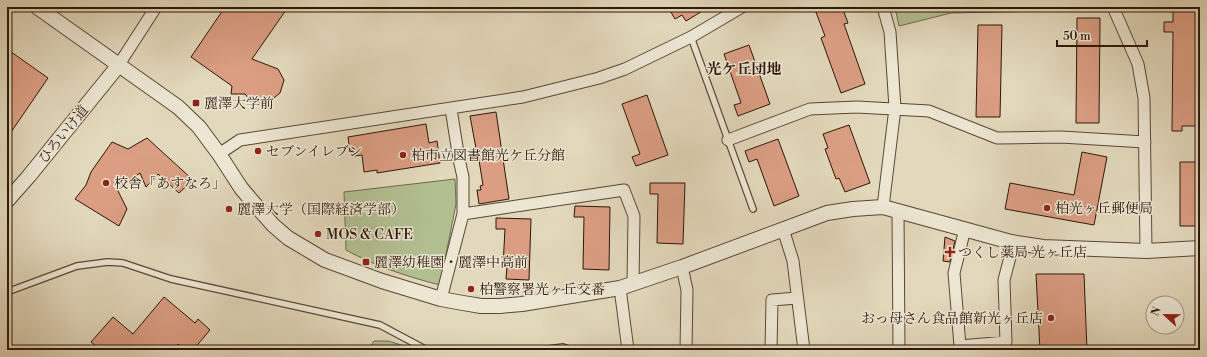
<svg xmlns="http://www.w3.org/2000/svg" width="1207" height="357" font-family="'Libre Bodoni','Noto Serif JP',serif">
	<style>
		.green { fill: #b2bf91; stroke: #706a4c }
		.building { fill: #db9e83; stroke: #2e1608 }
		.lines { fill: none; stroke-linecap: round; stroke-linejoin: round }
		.service-casing { stroke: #5b4635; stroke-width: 8 }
		.minor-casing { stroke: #5b4635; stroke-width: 13 }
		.tertiary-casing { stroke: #5b4635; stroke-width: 16 }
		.service { stroke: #ece6d3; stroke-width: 5.5 }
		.minor { stroke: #ece6d3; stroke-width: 11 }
		.tertiary { stroke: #ece6d3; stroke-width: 14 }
		.poi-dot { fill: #8f2418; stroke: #ece6d3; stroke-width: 1.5 }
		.labels { text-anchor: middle; stroke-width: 3; stroke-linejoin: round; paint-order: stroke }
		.poi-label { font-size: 14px; fill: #2e1608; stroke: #ece6d3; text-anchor: start }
		.street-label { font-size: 14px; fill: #2e1608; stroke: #ece6d3 }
		.neighbourhood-label { font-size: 15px; font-weight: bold; fill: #2e1608; stroke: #ece6d3 }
	</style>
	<rect width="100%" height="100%" fill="#e2d8bb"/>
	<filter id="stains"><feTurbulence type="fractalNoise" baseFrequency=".005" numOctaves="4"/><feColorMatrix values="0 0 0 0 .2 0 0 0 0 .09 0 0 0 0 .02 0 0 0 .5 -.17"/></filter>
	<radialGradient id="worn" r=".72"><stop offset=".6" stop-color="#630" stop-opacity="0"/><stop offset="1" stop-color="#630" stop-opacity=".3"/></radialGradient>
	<path class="green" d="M 895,7 L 1068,7 L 1048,11 L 951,13 L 899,26 Z
		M 455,179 L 456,204 L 440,285 C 408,277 375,266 346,250 L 344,192 Z
		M 374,341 L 388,341 L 418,350 L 368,350 Z"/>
	<path class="building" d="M 225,7 L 281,7 L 286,10 L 252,59 L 278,69 L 284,80 L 280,93 L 264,106 L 253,104 L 245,94 L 231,94 L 232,86 L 191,57 Z
		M 668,7 L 709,7 L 686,21 L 682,15 L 675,19 Z
		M 814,7 L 842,7 L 848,23 L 844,24 L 865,84 L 841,93 L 821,38 L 825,36 Z
		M 1173,10 L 1198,10 L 1197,126 L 1182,126 L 1182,131 L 1172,131 L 1173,32 L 1164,32 L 1164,22 L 1173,22 Z
		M 1077,18 L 1100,18 L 1099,123 L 1076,123 Z
		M 978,25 L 1002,25 L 1000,117 L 976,117 Z
		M 749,45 L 770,104 L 738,116 L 734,105 L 741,103 L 724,54 Z
		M 7,49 L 48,78 L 7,138 Z
		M 647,95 L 668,155 L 636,166 L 632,157 L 640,154 L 622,104 Z
		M 496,112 L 509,199 L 479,204 L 477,190 L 481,190 L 480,186 L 483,185 L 478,154 L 477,154 L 475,143 L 470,116 Z
		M 426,124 L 429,143 L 437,141 L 440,163 L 377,173 L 377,170 L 364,172 L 362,155 L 354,156 L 353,151 L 350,152 L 348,137 Z
		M 849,125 L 870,183 L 845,192 L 839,178 L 836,179 L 825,149 L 828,148 L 823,134 Z
		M 147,138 L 193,180 L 179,193 L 158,174 L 146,187 L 140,173 L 127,182 L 118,191 L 127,209 L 119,226 L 75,199 L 86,185 L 91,172 L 112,142 L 128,149 Z
		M 778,139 L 799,196 L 774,206 L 757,159 L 749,162 L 745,151 Z
		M 1082,152 L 1107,157 L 1094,225 L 1005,209 L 1010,183 L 1074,195 Z
		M 1180,162 L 1200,162 L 1200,226 L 1180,226 Z
		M 650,183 L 685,183 L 683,244 L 657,243 L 658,194 L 650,194 Z
		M 575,206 L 610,207 L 609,270 L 583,269 L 584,217 L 574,217 Z
		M 496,218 L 531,219 L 529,280 L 506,279 L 507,266 L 503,266 L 505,229 L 496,229 Z
		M 945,237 L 955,241 L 950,262 L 943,261 Z
		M 1036,274 L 1084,274 L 1087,350 L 1040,350 Z
		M 164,297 L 195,323 L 198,319 L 210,330 L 193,350 L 185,350 L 178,344 L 173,350 L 101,350 L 91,342 L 113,317 L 133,334 Z"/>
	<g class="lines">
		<defs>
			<path id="service" d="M 691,37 L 753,209
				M 7,292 L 77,266 L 108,262 L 123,263 L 171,279 L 380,325 L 427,350
				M 7,345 L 13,350
				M 492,350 L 497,350
				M 541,350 L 563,347 L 571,350"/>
			<path id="minor" d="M 1113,7 L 1138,64 L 1144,98 L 1146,251
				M 118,66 L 156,7
				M 728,140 L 810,109 L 857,107 L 929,111 L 997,138 L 1061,137 L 1145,142
				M 219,154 L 240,140 L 523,97 L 599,78 L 625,69 L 691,37 L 742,7
				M 883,207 L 895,108 L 890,32 L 883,7
				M 898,211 L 899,350
				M 463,214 L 624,190 L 634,216 L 633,284
				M 783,229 L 793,261 L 804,350
				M 965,229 L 954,273 L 960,346 L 1006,342 L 1004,280 L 1014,242
				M 682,267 L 687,290 L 686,350
				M 620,288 L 628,350
				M 441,299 L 463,214 L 463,177 L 459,159 L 451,109
				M 771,350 L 772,300 L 797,298"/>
			<path id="tertiary" d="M 37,7 L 178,107 L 199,127 L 219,154 L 241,188 L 252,201 L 273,225 L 288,238 L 325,260 L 382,281 L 441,299 L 463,303 L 481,306 L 500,306 L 522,304 L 620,288 L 682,267 L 827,213 L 853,209 L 883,207 L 1011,242 L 1043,247 L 1146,251 L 1200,248
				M 7,201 L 29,176 L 118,66"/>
		</defs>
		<use href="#service" class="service-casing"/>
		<use href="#minor" class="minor-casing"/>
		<use href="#tertiary" class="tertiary-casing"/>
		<use href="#service" class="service"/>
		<use href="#minor" class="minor"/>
		<use href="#tertiary" class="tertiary"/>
	</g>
	<g class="poi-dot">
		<rect x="192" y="99" width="8" height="8" rx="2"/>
		<circle cx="258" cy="151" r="4"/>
		<circle cx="403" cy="155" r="4"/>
		<circle cx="106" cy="183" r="4"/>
		<circle cx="1047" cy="208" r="4"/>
		<circle cx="229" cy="209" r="4"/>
		<circle cx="318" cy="234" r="4"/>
		<path d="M948 246h4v4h4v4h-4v4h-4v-4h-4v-4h4z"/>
		<rect x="362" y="258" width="8" height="8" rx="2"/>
		<circle cx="471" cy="289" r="4"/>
		<circle cx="1051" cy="318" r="4"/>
	</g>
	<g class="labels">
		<g class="poi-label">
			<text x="204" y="108">麗澤大学前</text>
			<text x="266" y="156">セブンイレブン</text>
			<text x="411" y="160">柏市立図書館光ケ丘分館</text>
			<text x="114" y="188">校舎「あすなろ」</text>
			<text x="1055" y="213">柏光ヶ丘郵便局</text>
			<text x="237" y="214">麗澤大学（国際経済学部）</text>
			<text x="326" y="239">MOS &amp; CAFE</text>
			<text x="958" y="257">つくし薬局 光ヶ丘店</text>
			<text x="374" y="267">麗澤幼稚園・麗澤中高前</text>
			<text x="479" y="294">柏警察署光ヶ丘交番</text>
			<text x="1043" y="323" text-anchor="end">おっ母さん食品館新光ヶ丘店</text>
		</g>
		<g class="street-label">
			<text transform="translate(63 134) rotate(-51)" y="5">ひろいけ道</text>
		</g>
		<g class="neighbourhood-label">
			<text x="744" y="74">光ケ丘団地</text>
		</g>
	</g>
	<rect width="1207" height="357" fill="none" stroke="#e2d8bb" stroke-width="24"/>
	<rect x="8" y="8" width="1191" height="341" fill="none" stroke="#2e1608" stroke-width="2"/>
	<rect x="12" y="12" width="1183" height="333" fill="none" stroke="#2e1608"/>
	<g transform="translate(1165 315) rotate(292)"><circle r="19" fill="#ece6d3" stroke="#a09382"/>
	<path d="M0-3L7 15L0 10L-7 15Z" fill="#8f2418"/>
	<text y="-6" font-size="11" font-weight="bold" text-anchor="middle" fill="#2e1608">N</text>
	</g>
	<path d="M1057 40v6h90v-6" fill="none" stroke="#2e1608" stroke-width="2"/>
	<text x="1063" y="40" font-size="12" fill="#2e1608" stroke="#ece6d3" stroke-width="3" paint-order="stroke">50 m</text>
	<rect width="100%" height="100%" filter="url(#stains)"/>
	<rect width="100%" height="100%" fill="url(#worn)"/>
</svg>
